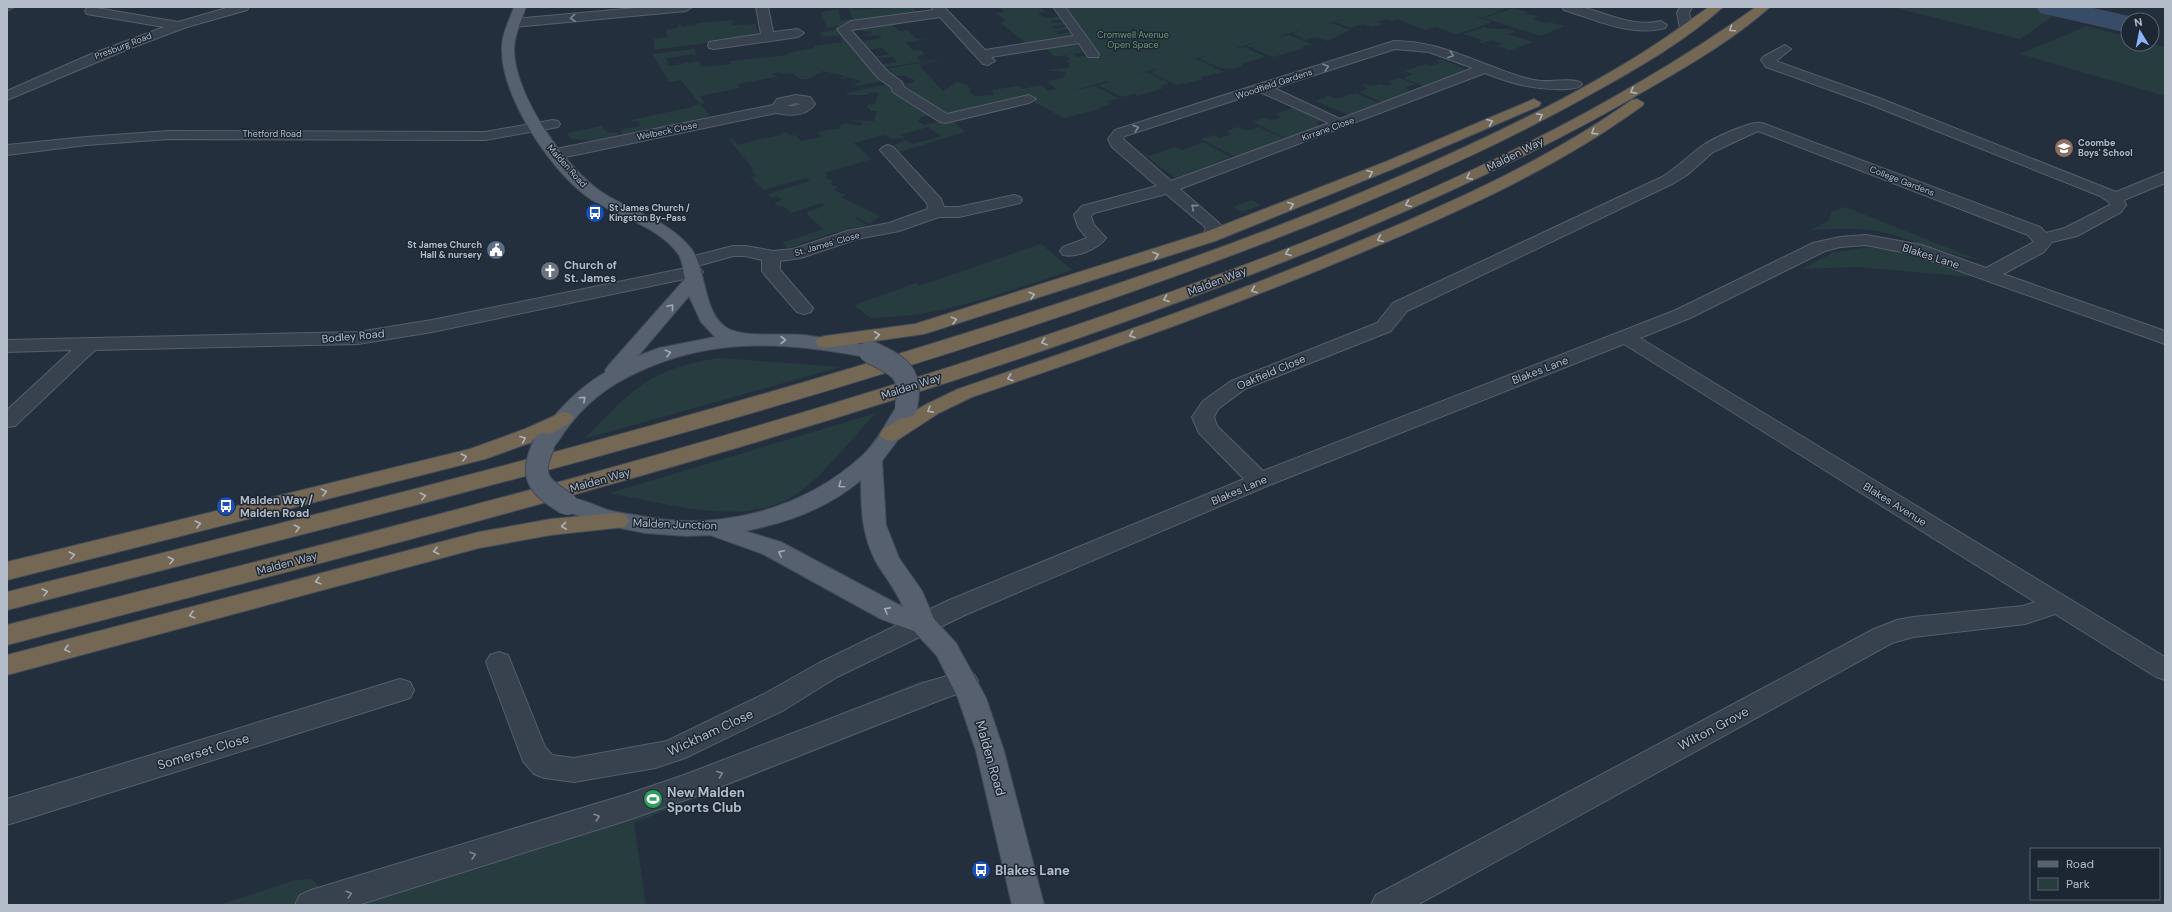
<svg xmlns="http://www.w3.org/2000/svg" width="2172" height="912" font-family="'DM Sans',sans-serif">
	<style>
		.green { fill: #263c3f }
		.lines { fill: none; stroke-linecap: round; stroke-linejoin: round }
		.river { fill: #394c67; fill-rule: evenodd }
		.minor-casing { stroke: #565f6c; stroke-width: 2 }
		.major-casing { stroke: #414a57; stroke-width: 2 }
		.highway-casing { stroke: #434c59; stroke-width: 2 }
		.minor { fill: #38414e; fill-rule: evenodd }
		.major { fill: #56606e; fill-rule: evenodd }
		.highway { fill: #746855; fill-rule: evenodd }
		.major-bridge-casing { stroke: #414a57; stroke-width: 24; stroke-linecap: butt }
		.major-bridge { stroke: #56606e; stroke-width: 22 }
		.oneway { stroke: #7c8592 }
		.oneway2 { stroke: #aeb4bd }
		.oneway3 { stroke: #a1aab7 }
		.labels { text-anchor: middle; stroke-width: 3; stroke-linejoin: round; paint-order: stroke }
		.far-park-label { font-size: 9px; fill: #6b9a76; stroke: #1d2633 }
		.far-street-label { font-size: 9px; fill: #b4bcc9; stroke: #1d2633 }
		.far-poi-label { font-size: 9px; font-weight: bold; fill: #b4bcc9; stroke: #1d2633; text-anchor: start }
		.street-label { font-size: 11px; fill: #b4bcc9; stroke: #1d2633 }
		.poi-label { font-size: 11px; font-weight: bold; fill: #b4bcc9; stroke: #1d2633; text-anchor: start }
		.near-street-label { font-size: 13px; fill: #b4bcc9; stroke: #1d2633 }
		.near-poi-label { font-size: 13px; font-weight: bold; fill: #b4bcc9; stroke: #1d2633; text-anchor: start }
	</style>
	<rect width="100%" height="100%" fill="#242f3e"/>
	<path class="green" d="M 848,7 L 852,7 L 853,10 L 914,7 L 917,13 L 827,28 L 821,12 L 838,9 L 841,20 L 853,19 Z
		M 1051,7 L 1042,8 L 1045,12 L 1038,13 C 1046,22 1055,14 1064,19 L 1050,21 L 1052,23 L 1065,22 L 1066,24 L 1052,27 L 1055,29 L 1069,26 L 1072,28 L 1056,31 L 1059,34 L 1075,31 L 1079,38 L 1029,46 L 1000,22 L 1006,21 L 997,13 L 1004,12 L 1000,8 Z
		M 1064,7 L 1502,7 L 1507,8 L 1482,18 L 1468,14 L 1492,22 L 1457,34 L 1435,27 L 1425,30 L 1397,19 L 1392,21 L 1387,19 L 1377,22 L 1381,24 L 1372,27 L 1363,24 L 1350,28 L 1335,22 L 1347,18 L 1321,25 L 1332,23 L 1351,30 L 1327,41 L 1317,37 L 1306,40 L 1292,34 L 1301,30 L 1277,37 L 1289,35 L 1314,45 L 1302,46 L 1305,48 L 1273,57 L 1247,46 L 1256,42 L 1233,49 L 1244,47 L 1266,57 L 1241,64 L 1244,66 C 1224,72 1218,67 1199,59 L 1210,55 L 1183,62 L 1196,59 L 1224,72 L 1201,77 L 1203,79 L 1185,84 L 1182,83 L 1176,85 L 1150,72 L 1159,68 L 1133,75 L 1147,72 L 1169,83 L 1160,86 L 1164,88 L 1138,96 L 1134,94 L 1122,97 L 1098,85 L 1109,82 L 1108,81 L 1067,92 L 1095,86 L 1118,98 L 1107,102 L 1110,104 L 1098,108 L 1101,109 L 1064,118 L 1030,100 L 945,118 L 908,93 L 914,91 L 902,84 L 915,82 L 912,78 L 909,79 L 906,75 L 893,77 L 883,69 L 940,60 L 919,65 L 943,91 L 958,82 L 967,85 L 972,90 L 969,91 L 974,96 L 994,95 L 992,90 L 1018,86 L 1022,89 L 1041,85 L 1048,91 L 1056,89 L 1047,81 L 1063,78 L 1066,72 L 1044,70 L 1070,68 L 1068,65 L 1071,64 L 1066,60 L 1070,59 L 1065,55 L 1055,57 L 1043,46 L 1080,40 L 1088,51 L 1074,54 L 1077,57 L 1099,55 Z
		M 1891,7 L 2031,7 L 2058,13 L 2020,39 Z
		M 1513,8 L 1528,12 L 1524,14 L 1540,16 L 1533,19 L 1545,23 L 1555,21 L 1551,23 L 1565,26 L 1540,36 L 1484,18 Z
		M 732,20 L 733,25 L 756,24 L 758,36 L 654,50 L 654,39 L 667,37 L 667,29 L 678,28 L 678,25 L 681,24 L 681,27 L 697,25 L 697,23 Z
		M 889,23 L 900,31 L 908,30 L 916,39 L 933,38 L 906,42 L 914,51 L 921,50 L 925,55 L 917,56 L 921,61 L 952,57 L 882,68 L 880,66 L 882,64 L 897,62 L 893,57 L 874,59 L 873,57 L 890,54 L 882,48 L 866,50 L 859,42 L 882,38 L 878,35 L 857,36 L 872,34 L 870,31 L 864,32 L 860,27 Z
		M 2087,26 L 2128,37 L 2128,44 L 2152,44 L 2165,47 L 2165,96 L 2020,54 Z
		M 1484,27 C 1496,31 1504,27 1516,31 L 1508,34 L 1533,42 L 1492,57 L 1509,50 L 1498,46 L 1494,47 L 1503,44 L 1492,40 L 1482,43 L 1478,42 L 1482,40 L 1463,34 Z
		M 839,30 L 883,81 L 856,86 L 853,86 L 861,81 L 847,77 L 843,79 L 840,79 L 844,76 L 823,71 L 808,79 L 800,79 L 793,73 L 785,74 L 779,72 L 772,74 L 777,77 L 737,84 L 740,88 L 700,96 L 705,103 L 700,104 L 710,116 L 623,135 L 620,130 L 641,126 L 638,121 L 633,122 L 631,120 L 692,107 L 691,106 L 700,104 L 681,80 L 669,82 L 652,54 L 694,49 L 696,54 L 666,58 L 669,66 L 699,61 L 701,67 L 731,64 L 730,61 L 788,55 L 787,53 L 815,48 L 812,46 L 843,42 L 839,35 L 823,37 L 820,32 Z
		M 1441,59 L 1468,70 L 1426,87 L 1403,78 L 1413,74 L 1405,71 L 1425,64 L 1431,66 L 1440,63 L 1435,61 Z
		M 1399,78 L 1415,84 L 1405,88 L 1413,92 L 1381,102 L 1359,92 L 1368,89 L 1361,85 L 1366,84 L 1373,86 L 1381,84 L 1386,86 L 1393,84 L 1388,81 Z
		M 888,84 L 933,114 L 921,117 L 918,121 L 924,125 L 951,119 L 965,132 L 899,152 L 894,145 L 905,140 L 913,144 L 941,136 L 928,127 L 900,135 L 905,138 L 892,139 L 884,135 L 854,143 L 872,159 L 825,173 L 828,176 L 824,177 L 834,181 L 829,184 L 839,187 L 833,190 L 846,195 L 841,197 L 880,216 L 870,224 L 857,217 L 855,219 L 867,225 L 829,234 L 788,248 L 782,243 L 824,229 L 807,215 L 809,214 L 807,212 L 825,206 L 821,203 L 791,213 L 783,206 L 779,207 L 774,203 L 782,200 L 777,196 L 772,198 L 767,194 L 810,181 L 806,178 L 764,190 L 750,177 L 757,176 L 751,170 L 753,169 L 729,139 L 733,139 L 738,145 L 750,142 L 749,141 L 782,135 L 780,133 L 786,132 L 790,136 L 795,135 L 801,141 L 821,137 L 817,132 L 841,128 L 839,126 L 845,123 L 859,126 L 864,123 L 850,120 L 874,121 L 877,111 L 870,111 L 870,108 L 867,108 L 868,104 L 875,104 L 879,93 L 869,92 L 868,95 L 848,95 L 846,93 Z
		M 1356,93 L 1379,103 L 1349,115 L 1316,101 L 1329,96 L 1336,99 Z
		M 1299,106 L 1328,119 L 1316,123 L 1321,126 L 1285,138 L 1253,122 L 1265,118 L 1271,121 L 1281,117 L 1275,114 Z
		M 601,126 L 608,133 L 617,132 L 619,135 L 590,141 L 571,139 L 567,133 Z
		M 1238,127 L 1247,131 L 1259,127 L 1283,138 L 1248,153 L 1234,156 L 1201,139 L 1214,135 L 1220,138 L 1232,134 L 1226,131 Z
		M 1203,142 L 1231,157 L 1175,178 L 1134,147 L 1149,156 L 1176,147 L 1182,150 Z
		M 1251,200 L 1261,205 L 1242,212 L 1233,207 Z
		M 1845,207 L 1979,260 C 1950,255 1924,244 1897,236 C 1869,227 1840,228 1812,230 L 1829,220 L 1831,212 Z
		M 1041,244 L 1072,270 C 1005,292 940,318 870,318 L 854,305 L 916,283 L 919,286 Z
		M 1870,247 C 1906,251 1937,264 1971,277 L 1856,267 L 1802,269 L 1834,252 Z
		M 720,358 L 841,367 L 584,439 C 632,391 649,368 720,358 Z
		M 876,413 C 851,439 826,473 797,494 C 747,529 665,503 610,493 Z
		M 923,680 L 929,706 L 634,823 L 646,905 L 219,905 L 295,880 L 312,879 L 321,889 L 359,874 L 419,858 L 687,776 Z"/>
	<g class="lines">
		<path class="river" d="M 2036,7 L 2089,7 L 2138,18 L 2140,20 L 2128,20 L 2128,33 L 2040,13 Z"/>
		<defs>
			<path id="minor" d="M 7,7 L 14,7 L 7,11 Z
				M 91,7 L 178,22 L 230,7 L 249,7 L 247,10 L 187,27 L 128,49 L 7,100 L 7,91 L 89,55 L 164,27 L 87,14 L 85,11 L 87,8 Z
				M 647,7 L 692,7 L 686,11 L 514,27 L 508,23 L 514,19 Z
				M 756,7 L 768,7 L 773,32 L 798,29 L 804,33 L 798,37 L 714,49 L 709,48 L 708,45 L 709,42 L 761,34 Z
				M 931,7 L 944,7 L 985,50 L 1074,36 L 1054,8 L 1065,7 L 1099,54 L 1098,57 L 1088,57 L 1079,43 L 991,57 L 995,61 L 988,65 L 983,64 L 940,17 L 851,30 L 888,72 L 902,82 L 904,87 L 947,114 L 1029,95 L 1036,99 L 1029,103 L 945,123 L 940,122 L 893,92 L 891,87 L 878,78 L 837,29 L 851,21 L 934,10 Z
				M 1562,7 C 1568,7 1575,6 1581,7 C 1608,13 1632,28 1661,21 L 1667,25 L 1665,28 C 1631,37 1596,20 1564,10 Z
				M 1680,7 L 1692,7 L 1689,13 L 1692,28 L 1690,31 L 1686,32 L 1680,28 L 1677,13 Z
				M 1394,41 C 1429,41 1456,53 1488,65 C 1505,71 1522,79 1541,81 C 1550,82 1577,77 1582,84 C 1579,89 1573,88 1568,89 C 1538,91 1512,84 1485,73 L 1180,189 L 1220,224 L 1222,229 L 1215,241 L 1203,241 L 1200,237 L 1206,229 L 1204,226 L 1166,194 L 1094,213 L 1091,216 L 1094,225 L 1106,238 C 1098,249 1076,258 1063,255 L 1060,251 L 1063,247 L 1087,238 L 1078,227 L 1074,215 L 1082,206 L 1157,186 L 1112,147 L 1108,139 L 1115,130 ZM 1395,49 L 1429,52 L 1473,68 L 1340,119 L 1274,88 ZM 1260,92 L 1329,123 L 1171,181 L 1123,139 L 1125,136 Z
				M 1785,45 L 1791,49 L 1776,61 L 1879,98 L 2116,192 L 2165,172 L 2165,183 L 2124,200 L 2126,205 L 2121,212 L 2077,236 L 2052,242 L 2044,252 L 2003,274 L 2165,331 L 2165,344 L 1912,254 L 1866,245 L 1840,247 L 1825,251 L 1690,318 L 1640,338 L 2165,657 L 2165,680 L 2156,677 L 2055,614 L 2025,624 L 1913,637 L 1892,643 L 1417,905 L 1371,905 L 1376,895 L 1874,629 L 1897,620 L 1913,617 L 2023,606 L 2035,602 L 1624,344 L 1267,486 L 965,615 L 837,677 L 784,710 L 685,758 L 655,768 L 574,782 L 544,778 L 534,774 L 523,761 L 486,662 L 490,655 L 499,652 L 508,655 L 545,747 L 552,755 L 574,758 L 667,741 L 764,694 L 819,663 L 947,601 L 1244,479 L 1199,433 L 1192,417 L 1203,401 L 1231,381 L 1377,323 L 1393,303 L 1662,177 C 1677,168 1688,156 1702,146 C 1712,139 1751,120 1762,123 L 2040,227 L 2046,233 L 2065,228 L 2110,205 L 2109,202 L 2100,196 L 1869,104 L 1766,67 L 1761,60 L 1763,57 ZM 1758,131 L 2028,235 L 2034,242 L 1986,268 L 1922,245 L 1866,235 L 1840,237 L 1813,243 L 1676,310 L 1263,471 L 1217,426 L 1214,417 L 1218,409 L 1245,389 L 1391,331 L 1407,311 L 1674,183 L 1687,175 L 1713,152 Z
				M 796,95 L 810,97 L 815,104 C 806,117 790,116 776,113 L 556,159 L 551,157 L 548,154 L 551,151 L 556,149 L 773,105 L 777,99 ZM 796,103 L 800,104 L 794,106 L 786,106 Z
				M 553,120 L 558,121 L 560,124 L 558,127 L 485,140 L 169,139 L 86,145 L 7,155 L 7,145 L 86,137 L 169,131 L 485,132 Z
				M 888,145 L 893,147 L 941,199 L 944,207 L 959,207 L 1014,195 L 1020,197 L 1022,200 L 1020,203 L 959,217 L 939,217 L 899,231 L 857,239 L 801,258 L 780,261 L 780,270 L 813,308 L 811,312 L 804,314 L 797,312 L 765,275 L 762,271 L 762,260 L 745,256 L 733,256 L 694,267 L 700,268 L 703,272 L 700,276 L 694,277 L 432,332 L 358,344 L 95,350 L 15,426 L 7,427 L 7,410 L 72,350 L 7,352 L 7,340 L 358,332 L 432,320 L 691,267 L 686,266 L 683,262 L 686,258 L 733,246 L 746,246 L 773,251 L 793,249 L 847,231 L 889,223 L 928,209 L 927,203 L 880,150 L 883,147 Z
				M 964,671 L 974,674 L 978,681 L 974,688 L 943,699 L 702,794 L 625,821 L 358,905 L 295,905 L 300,895 L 311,890 L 625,795 L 684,775 L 923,683 Z
				M 400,679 L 410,682 L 414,690 L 410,698 L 7,825 L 7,799 Z"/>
			<path id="major" d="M 514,7 L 526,7 C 521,21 514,36 514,51 C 516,97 565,168 603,193 C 631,211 665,219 688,245 C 708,266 701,312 727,328 C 745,338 783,333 804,335 C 827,338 848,342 870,346 L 877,348 L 880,352 L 877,356 L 870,358 C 780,340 699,336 617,383 C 598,394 581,410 568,427 C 563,433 557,445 551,449 C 546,452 541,450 536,449 L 533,444 C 552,416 576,389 606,372 L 605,370 L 608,366 L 685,279 C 683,271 683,262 679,255 C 660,227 619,217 592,200 C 553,175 502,98 502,51 C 501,36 509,21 514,7 ZM 689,296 L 701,322 L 715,337 L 659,348 L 638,356 Z
				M 906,401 L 913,403 L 916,407 L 897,441 L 882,461 L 886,525 L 899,558 L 922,591 L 934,619 L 956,643 L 986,698 L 1004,751 L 1044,905 L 1012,905 L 976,751 L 958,698 L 937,656 L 914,631 L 881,619 L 763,554 L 710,535 L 686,536 L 645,533 L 605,525 L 559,509 L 555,504 L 559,499 C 575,494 592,505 608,510 C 619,513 630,514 641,516 C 719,532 805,509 863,455 C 879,440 887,420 899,403 ZM 861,480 C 861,510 862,535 876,562 C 885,577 896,590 903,607 L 781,542 L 745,531 C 787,523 828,508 861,480 Z"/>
			<path id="highway" d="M 1709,7 L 1723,7 C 1685,41 1638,68 1593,93 C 1502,144 1407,186 1310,225 C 889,392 445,497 7,610 L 7,592 C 327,512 648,433 963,334 C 1113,287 1263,236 1407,173 C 1487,138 1567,100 1642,53 C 1665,39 1687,22 1709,7 Z
				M 1756,7 L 1770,7 C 1735,38 1693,63 1653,86 C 1560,141 1463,187 1364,229 C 927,412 464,525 7,645 L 7,625 C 358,536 710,449 1053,333 C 1297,250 1545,157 1756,7 Z
				M 1534,99 L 1541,103 L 1539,106 L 1395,168 L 1215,241 L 924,334 L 825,348 L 818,346 L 815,342 L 818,338 L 825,336 L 915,324 L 1203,233 L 1385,162 Z
				M 1637,99 L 1644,103 L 1642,106 C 1561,165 1471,206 1379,245 C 1246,302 1109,350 972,397 L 939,413 L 899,439 L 891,441 L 883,439 L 880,434 L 883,429 L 925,405 L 958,389 C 1095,342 1233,295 1367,238 C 1460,199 1550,158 1632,100 Z
				M 563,412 L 570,413 L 574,418 L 570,423 L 541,439 L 485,459 L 7,580 L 7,562 L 470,449 L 525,429 Z
				M 617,513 L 625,515 L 629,521 L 625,527 L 551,535 L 479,548 L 7,675 L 7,655 L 479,532 L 551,519 Z"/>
		</defs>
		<use href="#minor" class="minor-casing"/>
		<use href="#major" class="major-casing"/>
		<use href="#highway" class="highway-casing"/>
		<use href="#minor" class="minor"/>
		<use href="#major" class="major"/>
		<use href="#highway" class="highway"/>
		<defs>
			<path id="major-bridge" d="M 870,352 C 898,365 914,373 906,407
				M 544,444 C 529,477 538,486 567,504"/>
		</defs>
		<use href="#major-bridge" class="major-bridge-casing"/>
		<use href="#major-bridge" class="major-bridge"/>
	</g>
	<defs><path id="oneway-chevron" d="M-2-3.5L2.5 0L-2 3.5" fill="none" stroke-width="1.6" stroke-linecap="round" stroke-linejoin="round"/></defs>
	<g class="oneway">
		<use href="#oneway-chevron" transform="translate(573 18) rotate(175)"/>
		<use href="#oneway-chevron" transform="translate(1451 55) rotate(20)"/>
		<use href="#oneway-chevron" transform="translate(1326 67) rotate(-18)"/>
		<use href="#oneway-chevron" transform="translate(1136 128) rotate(-18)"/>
		<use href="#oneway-chevron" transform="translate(1194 207) rotate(-140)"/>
		<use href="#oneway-chevron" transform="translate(720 774) rotate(-21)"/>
		<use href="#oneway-chevron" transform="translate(597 817) rotate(-17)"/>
		<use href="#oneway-chevron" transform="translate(473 855) rotate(-17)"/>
		<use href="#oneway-chevron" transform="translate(349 894) rotate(-17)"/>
	</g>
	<g class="oneway2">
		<use href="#oneway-chevron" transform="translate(1732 29) rotate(145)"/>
		<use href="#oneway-chevron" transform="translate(1633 91) rotate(151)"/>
		<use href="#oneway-chevron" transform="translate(1540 116) rotate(-27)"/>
		<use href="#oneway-chevron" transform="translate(1490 122) rotate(-23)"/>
		<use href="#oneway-chevron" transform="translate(1594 132) rotate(147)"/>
		<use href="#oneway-chevron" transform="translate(1370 173) rotate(-22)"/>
		<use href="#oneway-chevron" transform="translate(1469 177) rotate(155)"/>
		<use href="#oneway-chevron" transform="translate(1408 204) rotate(157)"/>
		<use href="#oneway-chevron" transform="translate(1291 205) rotate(-22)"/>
		<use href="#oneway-chevron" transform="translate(1380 239) rotate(157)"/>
		<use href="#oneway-chevron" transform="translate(1288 253) rotate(159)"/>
		<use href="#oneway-chevron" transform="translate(1156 255) rotate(-18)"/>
		<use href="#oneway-chevron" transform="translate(1254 290) rotate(158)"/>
		<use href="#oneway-chevron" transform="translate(1032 295) rotate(-18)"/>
		<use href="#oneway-chevron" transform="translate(1166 299) rotate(160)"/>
		<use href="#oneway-chevron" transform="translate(954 320) rotate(-15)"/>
		<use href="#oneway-chevron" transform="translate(877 335) rotate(-6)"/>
		<use href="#oneway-chevron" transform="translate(1132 335) rotate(160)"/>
		<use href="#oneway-chevron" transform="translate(1044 342) rotate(161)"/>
		<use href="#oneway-chevron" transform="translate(1010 378) rotate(161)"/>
		<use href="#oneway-chevron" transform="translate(930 410) rotate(151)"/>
		<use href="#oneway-chevron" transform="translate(523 439) rotate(-22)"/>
		<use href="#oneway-chevron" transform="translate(464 457) rotate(-14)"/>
		<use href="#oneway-chevron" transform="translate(324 492) rotate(-14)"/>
		<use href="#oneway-chevron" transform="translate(423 496) rotate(-14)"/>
		<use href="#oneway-chevron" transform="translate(198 524) rotate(-14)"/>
		<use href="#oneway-chevron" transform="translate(564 526) rotate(174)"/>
		<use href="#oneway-chevron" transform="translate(297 528) rotate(-14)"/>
		<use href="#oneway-chevron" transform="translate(436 551) rotate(166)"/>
		<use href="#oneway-chevron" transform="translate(72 555) rotate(-14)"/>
		<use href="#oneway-chevron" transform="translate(171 560) rotate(-14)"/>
		<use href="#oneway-chevron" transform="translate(318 581) rotate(165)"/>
		<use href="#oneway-chevron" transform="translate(45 592) rotate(-14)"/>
		<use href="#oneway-chevron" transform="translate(192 615) rotate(165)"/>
		<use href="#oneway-chevron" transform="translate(67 649) rotate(165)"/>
	</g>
	<g class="oneway3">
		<use href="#oneway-chevron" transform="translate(671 307) rotate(-50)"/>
		<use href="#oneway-chevron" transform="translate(783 340)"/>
		<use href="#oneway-chevron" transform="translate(668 353) rotate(-15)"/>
		<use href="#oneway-chevron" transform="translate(583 399) rotate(-42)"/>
		<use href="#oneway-chevron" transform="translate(841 485) rotate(145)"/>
		<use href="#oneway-chevron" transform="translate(781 553) rotate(-154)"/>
		<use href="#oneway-chevron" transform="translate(887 610) rotate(-152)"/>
	</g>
	<defs>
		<symbol id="school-disc" viewBox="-11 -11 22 22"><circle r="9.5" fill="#8d6e63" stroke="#1d2633"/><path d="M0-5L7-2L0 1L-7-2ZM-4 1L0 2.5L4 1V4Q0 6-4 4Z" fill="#fff"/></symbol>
		<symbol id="bus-disc" viewBox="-11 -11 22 22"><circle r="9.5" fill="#1a4fb4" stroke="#1d2633"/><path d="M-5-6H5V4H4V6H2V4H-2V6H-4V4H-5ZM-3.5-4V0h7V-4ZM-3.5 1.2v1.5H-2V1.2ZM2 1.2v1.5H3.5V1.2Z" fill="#fff"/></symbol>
		<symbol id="civic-disc" viewBox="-11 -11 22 22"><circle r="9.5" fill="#5c6f8a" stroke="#1d2633"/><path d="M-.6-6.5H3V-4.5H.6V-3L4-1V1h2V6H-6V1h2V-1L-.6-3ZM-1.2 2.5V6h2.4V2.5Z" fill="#fff"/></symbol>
		<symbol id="church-disc" viewBox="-11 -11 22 22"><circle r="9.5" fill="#6b7280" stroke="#1d2633"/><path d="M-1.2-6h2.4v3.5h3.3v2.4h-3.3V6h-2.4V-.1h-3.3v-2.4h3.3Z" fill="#fff"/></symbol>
		<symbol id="stadium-disc" viewBox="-11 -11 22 22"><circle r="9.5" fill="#2e9e5b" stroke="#1d2633"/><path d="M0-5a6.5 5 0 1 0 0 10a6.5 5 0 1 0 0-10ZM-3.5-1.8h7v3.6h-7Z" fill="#fff"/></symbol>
	</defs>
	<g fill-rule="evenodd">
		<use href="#school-disc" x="2053" y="137" width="22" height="22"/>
		<use href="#bus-disc" x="584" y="202" width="22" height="22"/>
		<use href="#civic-disc" x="485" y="239" width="22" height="22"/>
		<use href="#church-disc" x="539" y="260" width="22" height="22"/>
		<use href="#bus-disc" x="215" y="495" width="22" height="22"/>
		<use href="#stadium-disc" x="642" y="788" width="22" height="22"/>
		<use href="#bus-disc" x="970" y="859" width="22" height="22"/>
	</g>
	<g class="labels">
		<g class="far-park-label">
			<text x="1133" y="38">Cromwell Avenue<tspan x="1133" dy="10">Open Space</tspan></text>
		</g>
		<g class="far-street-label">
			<text transform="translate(123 46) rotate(-21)" y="3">Presburg Road</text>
			<text transform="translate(1274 84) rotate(-18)" y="3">Woodfield Gardens</text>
			<text transform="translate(1328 129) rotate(-20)" y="3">Kirrane Close</text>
			<text transform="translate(667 131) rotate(-12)" y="3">Welbeck Close</text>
			<text x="272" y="137">Thetford Road</text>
			<text transform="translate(567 166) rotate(48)" y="3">Malden Road</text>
			<text transform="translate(1902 181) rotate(21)" y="3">College Gardens</text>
			<text transform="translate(827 244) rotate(-16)" y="3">St. James' Close</text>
		</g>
		<g class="far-poi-label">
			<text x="2078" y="146">Coombe<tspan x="2078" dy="10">Boys' School</tspan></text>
			<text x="609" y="211">St James Church /<tspan x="609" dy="10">Kingston By-Pass</tspan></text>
			<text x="482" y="248" text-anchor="end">St James Church<tspan x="482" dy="10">Hall &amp; nursery</tspan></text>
		</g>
		<g class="street-label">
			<text transform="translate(1515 154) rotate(-27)" y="4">Malden Way</text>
			<text transform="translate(1931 256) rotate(18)" y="4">Blakes Lane</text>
			<text transform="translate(1217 281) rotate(-21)" y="4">Malden Way</text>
			<text transform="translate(353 336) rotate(-5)" y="4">Bodley Road</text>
			<text transform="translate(1540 370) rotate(-21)" y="4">Blakes Lane</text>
			<text transform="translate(1271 372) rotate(-23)" y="4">Oakfield Close</text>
			<text transform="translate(911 386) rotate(-18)" y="4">Malden Way</text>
			<text transform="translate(600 480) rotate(-16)" y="4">Malden Way</text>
			<text transform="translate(1239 490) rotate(-23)" y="4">Blakes Lane</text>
			<text transform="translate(1895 504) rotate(32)" y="4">Blakes Avenue</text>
			<text transform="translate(675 524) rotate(2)" y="4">Malden Junction</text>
			<text transform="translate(287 563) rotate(-15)" y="4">Malden Way</text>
		</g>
		<g class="poi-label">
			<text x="564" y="269">Church of<tspan x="564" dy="13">St. James</tspan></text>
			<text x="240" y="504">Malden Way /<tspan x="240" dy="13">Malden Road</tspan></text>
		</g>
		<g class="near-street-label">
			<text transform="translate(1713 728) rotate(-28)" y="5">Wilton Grove</text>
			<text transform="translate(710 732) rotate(-25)" y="5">Wickham Close</text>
			<text transform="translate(203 751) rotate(-17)" y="5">Somerset Close</text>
			<text transform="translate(991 758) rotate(74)" y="5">Malden Road</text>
		</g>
		<g class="near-poi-label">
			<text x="667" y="797">New Malden<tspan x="667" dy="15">Sports Club</tspan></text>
			<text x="995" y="875">Blakes Lane</text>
		</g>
	</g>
	<rect width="2172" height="912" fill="none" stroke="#b4bcc9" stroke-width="16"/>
	<rect x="2030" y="848" width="130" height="52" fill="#1d2633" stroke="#59626f"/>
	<rect x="2038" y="861" width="20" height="6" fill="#56606e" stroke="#59626f"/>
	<text x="2066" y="868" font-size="12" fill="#b4bcc9">Road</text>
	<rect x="2038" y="878" width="20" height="12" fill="#263c3f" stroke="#59626f"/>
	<text x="2066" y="888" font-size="12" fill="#b4bcc9">Park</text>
	<g transform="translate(2140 32) rotate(350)"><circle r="19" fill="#1d2633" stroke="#59626f"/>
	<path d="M0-3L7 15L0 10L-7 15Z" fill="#8ab4f8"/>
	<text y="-6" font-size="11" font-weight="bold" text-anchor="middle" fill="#b4bcc9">N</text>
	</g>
</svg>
